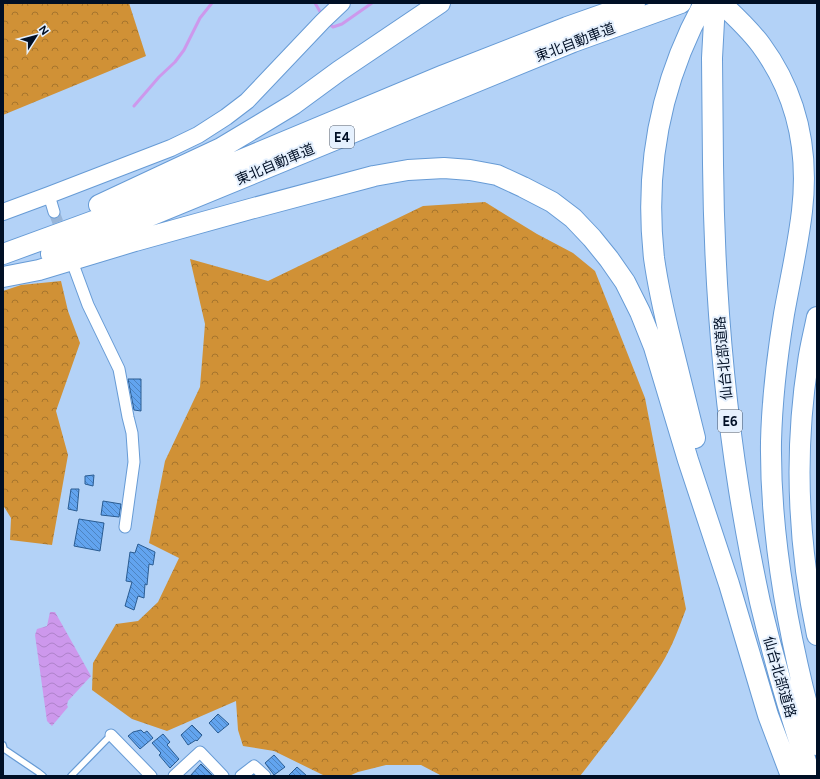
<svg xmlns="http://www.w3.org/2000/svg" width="820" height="779" font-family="Figtree,'Noto Sans JP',sans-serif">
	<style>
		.forest { fill: url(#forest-crowns) }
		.water { fill: url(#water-waves) }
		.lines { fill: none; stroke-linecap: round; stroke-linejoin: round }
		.stream { stroke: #cd98ec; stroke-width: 3 }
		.building { fill: url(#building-back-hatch); stroke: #2a5c92 }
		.street-tunnel { stroke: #98b5d8; stroke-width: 11; stroke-dasharray: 11 5.5; stroke-linecap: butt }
		.lane-casing { stroke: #679bd5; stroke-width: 8 }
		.street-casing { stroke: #679bd5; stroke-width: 13 }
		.secondary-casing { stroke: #679bd5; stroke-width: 18 }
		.highway-casing { stroke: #679bd5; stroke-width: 22 }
		.lane { stroke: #fff; stroke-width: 5.5 }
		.street { stroke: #fff; stroke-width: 11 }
		.secondary { stroke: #fff; stroke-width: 16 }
		.highway { stroke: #fff; stroke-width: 20 }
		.labels { text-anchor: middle; stroke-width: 4; stroke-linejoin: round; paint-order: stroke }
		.shield { fill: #e6f1fe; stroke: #455366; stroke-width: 1 }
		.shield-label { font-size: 13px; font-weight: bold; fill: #000f25 }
		.street-label { font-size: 14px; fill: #000f25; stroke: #e6f1fe }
	</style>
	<defs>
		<pattern id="forest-crowns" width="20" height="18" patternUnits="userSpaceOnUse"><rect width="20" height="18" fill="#d09136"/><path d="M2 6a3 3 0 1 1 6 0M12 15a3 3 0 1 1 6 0" fill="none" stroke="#a6752d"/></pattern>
		<pattern id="water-waves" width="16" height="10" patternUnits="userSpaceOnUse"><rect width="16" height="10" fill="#cd98ec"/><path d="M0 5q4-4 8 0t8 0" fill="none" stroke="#ae82ca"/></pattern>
		<pattern id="building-back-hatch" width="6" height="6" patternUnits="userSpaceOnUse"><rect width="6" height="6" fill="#62a4ef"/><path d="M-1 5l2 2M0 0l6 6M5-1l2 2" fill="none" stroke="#4e84c1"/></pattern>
	</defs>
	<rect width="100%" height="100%" fill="#b3d2f7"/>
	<path class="forest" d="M 3,3 L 129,3 L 146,56 L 3,115 Z
		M 485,202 L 537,234 L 573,253 L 595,271 L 645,398 L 686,609 C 679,628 672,647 661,665 C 638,702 611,736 584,771 L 580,776 L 442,776 L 421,765 L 386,765 L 358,772 L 349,776 L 325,776 L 274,751 L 243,746 L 238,730 L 236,701 L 167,731 L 132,719 L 92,690 L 93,663 L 116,624 L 138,621 L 158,602 L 179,558 L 149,543 L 165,461 L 200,387 L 205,324 L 190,259 L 268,281 L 423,206 Z
		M 61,281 L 68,311 L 80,343 L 56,411 L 68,455 L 52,545 L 10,540 L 11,518 L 3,505 L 3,291 L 21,285 Z"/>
	<path class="water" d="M 50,612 L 55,612 L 91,676 L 68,701 L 67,705 L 68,707 L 52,726 L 47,721 L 35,635 L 37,629 L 47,626 Z"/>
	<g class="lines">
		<path class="stream" d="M 315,3 L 322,15
			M 328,23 L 333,27 L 342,24 L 372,3
			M 134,106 L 159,77 L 175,62 L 184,50 L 200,18 L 212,3"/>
	</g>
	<path class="building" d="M 128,379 L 141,379 L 141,411 L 134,410 Z
		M 94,475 L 93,486 L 85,484 L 85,476 Z
		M 71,489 L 79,489 L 77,511 L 68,509 Z
		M 103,501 L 121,504 L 119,517 L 101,515 Z
		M 79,519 L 104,523 L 100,551 L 74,546 Z
		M 138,544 L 155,552 L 153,565 L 149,564 L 147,585 L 145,584 L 144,598 L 138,596 L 134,610 L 125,606 L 132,582 L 126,581 L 130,552 L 135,553 Z
		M 218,714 L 229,724 L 218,733 L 209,723 Z
		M 192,725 L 202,735 L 197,741 L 196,740 L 188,745 L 181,735 Z
		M 141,730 L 144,733 L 147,731 L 153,738 L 140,749 L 128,736 L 133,732 Z
		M 163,734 L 170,742 L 167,745 L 179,759 L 170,768 L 159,755 L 161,753 L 152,743 Z
		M 274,755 L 285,767 L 274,775 L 265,763 Z
		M 201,764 L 213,776 L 190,776 Z
		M 297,767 L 307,776 L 288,776 Z"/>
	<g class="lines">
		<path class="street-tunnel" d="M 54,212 L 63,236"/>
		<defs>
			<path id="lane" d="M 3,745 L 4,749 L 38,772 L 43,776
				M 71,776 L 111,735"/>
			<path id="street" d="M 49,195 L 54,212
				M 74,267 L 88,305 L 119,369 L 128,417 L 132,433 L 134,462 L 125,527
				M 111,735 L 151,776
				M 174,776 L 200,752 L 223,776
				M 241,776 L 254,766 L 265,776"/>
			<path id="secondary" d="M 3,212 L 49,195 L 171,148 L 198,135 L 226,117 L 247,101 L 323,21 L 342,3"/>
			<path id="highway" d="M 715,3 C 714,21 713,40 712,58 C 712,93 713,129 713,164 C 714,274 722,382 739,490 C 745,527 752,565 760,602 C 774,661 791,719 811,776
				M 721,3 C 735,16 749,29 761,45 C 797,94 809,151 802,211 C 798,246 790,280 784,314 C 777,357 772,399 771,442 C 770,524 784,609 803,688 C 808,707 812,726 817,745
				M 99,205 L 221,148 L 261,124 L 294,104 L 339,71 L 440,3
				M 3,254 L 99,219 L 444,75 L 567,27 L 635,3
				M 51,254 L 123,227 L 573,42 L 681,3
				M 3,277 L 39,270 L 135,241 L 254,208 L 374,176 L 408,170 L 444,168 L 470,170 L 497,175 L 523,187 L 552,202 L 573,218 L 592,238 L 609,259 L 625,282 L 640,312 L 654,347 L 688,460 L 729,584 L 768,715 L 791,776
				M 817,317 C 814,332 810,347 808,362 C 794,452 798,545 817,635
				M 695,438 C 687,406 679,373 671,341 C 664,313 658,286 654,258 C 644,167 660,83 704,3"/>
		</defs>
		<use href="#lane" class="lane-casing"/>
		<use href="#street" class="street-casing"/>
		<use href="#secondary" class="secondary-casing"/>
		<use href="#highway" class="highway-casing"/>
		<use href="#lane" class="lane"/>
		<use href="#street" class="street"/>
		<use href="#secondary" class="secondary"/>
		<use href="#highway" class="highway"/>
	</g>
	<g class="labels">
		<g class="shield">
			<rect x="330" y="126" width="24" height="22" rx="3"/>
			<rect x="718" y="410" width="24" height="22" rx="3"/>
		</g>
		<g class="shield-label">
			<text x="342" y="142">E4</text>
			<text x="730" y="426">E6</text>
		</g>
		<g class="street-label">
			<text transform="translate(575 42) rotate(-21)" y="5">東北自動車道</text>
			<text transform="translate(275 164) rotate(-23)" y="5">東北自動車道</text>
			<text transform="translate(723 358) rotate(-95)" y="5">仙台北部道路</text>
			<text transform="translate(780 677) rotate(74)" y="5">仙台北部道路</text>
		</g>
	</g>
	<rect width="820" height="779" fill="none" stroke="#000f25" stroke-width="8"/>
	<g transform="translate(36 36) rotate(54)" stroke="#e6f1fe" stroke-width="3" paint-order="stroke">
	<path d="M0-3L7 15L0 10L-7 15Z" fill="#000f25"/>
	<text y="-6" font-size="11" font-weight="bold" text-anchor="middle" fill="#000f25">N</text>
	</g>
</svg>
